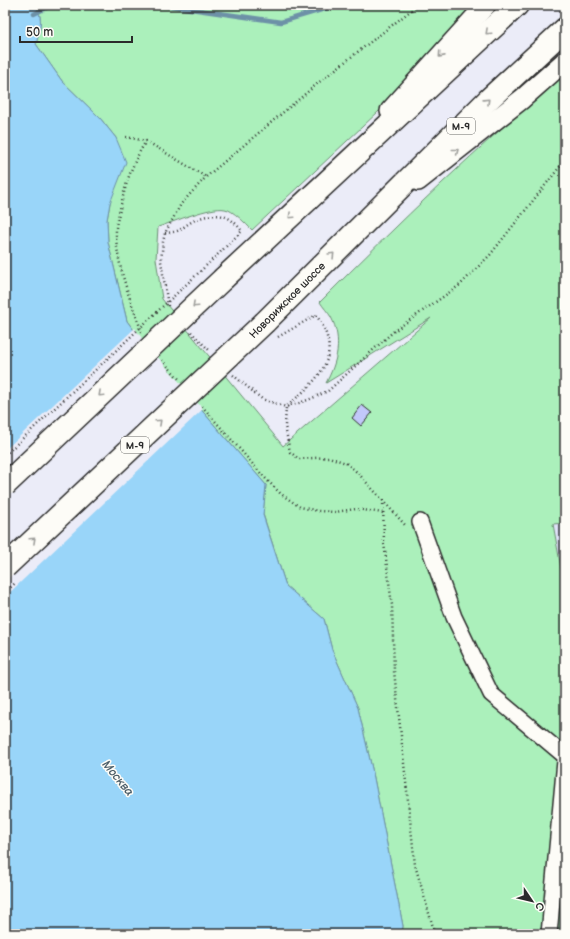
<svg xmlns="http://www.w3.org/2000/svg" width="570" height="939" font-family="'Balsamiq Sans',sans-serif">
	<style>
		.built { fill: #dfe1f9 }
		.green { fill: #abf0bb; stroke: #6b8e73 }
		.water { fill: #99d5f9; stroke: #6d91a7 }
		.pier { fill: #ebecf8 }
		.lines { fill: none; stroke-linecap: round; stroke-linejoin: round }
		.stream { stroke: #6d91a7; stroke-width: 4.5 }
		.building { fill: #c2c8fa; stroke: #2b2b2b }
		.minor-casing { stroke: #2b2b2b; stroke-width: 18 }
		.major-casing { stroke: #2b2b2b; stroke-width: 22 }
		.highway-casing { stroke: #2b2b2b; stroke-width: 25 }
		.path { stroke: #2b2b2b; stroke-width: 2.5; stroke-dasharray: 1 3; stroke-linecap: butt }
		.minor { stroke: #fdfcf7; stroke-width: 15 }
		.major { stroke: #fdfcf7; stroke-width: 19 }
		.highway { stroke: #fdfcf7; stroke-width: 22 }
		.highway-bridge-casing { stroke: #2b2b2b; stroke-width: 25; stroke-linecap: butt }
		.path-bridge { stroke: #2b2b2b; stroke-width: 2.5; stroke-dasharray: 1 3; stroke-linecap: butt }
		.highway-bridge { stroke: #fdfcf7; stroke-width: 22 }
		.oneway { stroke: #9e9e9b }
		.labels { text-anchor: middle; stroke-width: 3; stroke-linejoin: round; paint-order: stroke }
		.shield { fill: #fdfcf7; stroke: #6a6a68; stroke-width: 1 }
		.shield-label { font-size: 10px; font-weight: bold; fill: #2b2b2b }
		.street-label { font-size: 11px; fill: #2b2b2b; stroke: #fdfcf7 }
		.water-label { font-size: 12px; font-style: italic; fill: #4c5e69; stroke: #fdfcf7 }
	</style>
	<rect width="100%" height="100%" fill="#ebecf8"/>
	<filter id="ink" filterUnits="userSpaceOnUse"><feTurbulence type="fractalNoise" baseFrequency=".025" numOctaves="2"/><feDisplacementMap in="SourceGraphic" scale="8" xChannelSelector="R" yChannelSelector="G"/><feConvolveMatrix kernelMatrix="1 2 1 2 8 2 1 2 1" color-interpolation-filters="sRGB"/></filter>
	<g filter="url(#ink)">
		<path class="built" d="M 565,523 L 565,590 L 553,524 Z"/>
		<path class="green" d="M 35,5 L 474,5 L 394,97 L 252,230 C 246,224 233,210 225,209 C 210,206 174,222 158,227 L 156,259 L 162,299 L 283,446 L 431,318 L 326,383 C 337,362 343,340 331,317 C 328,312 323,307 320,302 C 399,223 479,145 565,74 L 565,523 L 553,524 L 565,590 L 565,934 L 402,934 L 403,926 L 373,773 L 358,708 L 332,650 L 324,619 L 286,586 L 263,514 L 266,485 L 142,341 L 127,321 L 108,242 L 107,220 L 110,203 L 116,138 L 100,118 L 62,81 L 36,44 C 40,30 44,18 35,5 Z"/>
		<path class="water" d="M 5,5 L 35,5 C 44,18 40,30 36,44 L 62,81 L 100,118 L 116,138 L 126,162 L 110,203 L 107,220 L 108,242 L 127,321 L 142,341 L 266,485 L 263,515 L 286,586 L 324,619 L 332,650 L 358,708 L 373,773 L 403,926 L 402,934 L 5,934 Z"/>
		<path class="pier" d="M 135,328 L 143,340 L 203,409 L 5,597 L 5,450 Z"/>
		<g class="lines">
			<path class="stream" d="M 163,5 L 281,22 L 338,5
				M 34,14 L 52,5"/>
		</g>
		<path class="building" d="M 362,405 L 372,413 L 361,426 L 352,418 Z"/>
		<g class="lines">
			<defs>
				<path id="minor" d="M 420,522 L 454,617 L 491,694 L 565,756
					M 549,934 L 565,761"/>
				<path id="major" d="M 390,111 L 486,5
					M 418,181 L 522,99 L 565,61"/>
				<path id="highway" d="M 224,278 L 517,5
					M 265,322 L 488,100 L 565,29"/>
			</defs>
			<use href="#minor" class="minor-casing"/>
			<use href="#major" class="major-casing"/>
			<use href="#highway" class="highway-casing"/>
			<path class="path" d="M 126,137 L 146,141 L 206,177
				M 165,233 C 182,232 180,228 193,221 C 202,216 216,213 226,217 C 233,220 238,226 242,231 L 209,263
				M 168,306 L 161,261 L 163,242 L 165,233 L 181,204 L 206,177 L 323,79 L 418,5
				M 142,332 C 131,303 115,261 116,229 C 116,223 119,215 120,209 C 126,182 132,164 146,141
				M 191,332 L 209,350
				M 278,337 L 316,315 C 346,357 317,380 286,407 L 285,426 L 290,452 L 299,459 L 329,457 L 346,463 L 358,473 L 406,526
				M 162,360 L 179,379
				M 233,375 L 262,399 L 286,407 L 308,400 L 328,391 L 394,331 L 460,285 L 490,255 L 562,164 L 565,163
				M 202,406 L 264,477 L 281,494 L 300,507 L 318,511 L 335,512 L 356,509 L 383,513
				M 383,500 L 384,543 L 392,605 L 394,671 L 415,865 L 435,934"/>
			<use href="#minor" class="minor"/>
			<use href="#major" class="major"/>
			<use href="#highway" class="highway"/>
			<defs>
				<path id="highway-bridge" d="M 5,485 L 224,278
					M 5,567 L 265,322"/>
			</defs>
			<use href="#highway-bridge" class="highway-bridge-casing"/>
			<path class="path-bridge" d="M 5,455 L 209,263
				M 5,593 L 15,583"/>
			<use href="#highway-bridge" class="highway-bridge"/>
		</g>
		<defs><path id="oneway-chevron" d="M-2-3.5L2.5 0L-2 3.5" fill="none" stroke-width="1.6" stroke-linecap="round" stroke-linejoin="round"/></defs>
		<g class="oneway">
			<use href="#oneway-chevron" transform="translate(488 32) rotate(137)"/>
			<use href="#oneway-chevron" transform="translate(441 55) rotate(132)"/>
			<use href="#oneway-chevron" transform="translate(487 101) rotate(-44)"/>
			<use href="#oneway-chevron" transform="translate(456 151) rotate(-38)"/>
			<use href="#oneway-chevron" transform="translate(291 216) rotate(137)"/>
			<use href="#oneway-chevron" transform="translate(332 255) rotate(-45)"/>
			<use href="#oneway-chevron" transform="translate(195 305) rotate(137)"/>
			<use href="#oneway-chevron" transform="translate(101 394) rotate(137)"/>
			<use href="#oneway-chevron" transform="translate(159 422) rotate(-43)"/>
			<use href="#oneway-chevron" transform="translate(33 540) rotate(-43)"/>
		</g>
	</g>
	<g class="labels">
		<g class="shield">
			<rect x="447" y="118" width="28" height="16" rx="3"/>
			<rect x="121" y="437" width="28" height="16" rx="3"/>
		</g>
		<g class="shield-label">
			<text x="461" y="130">М-9</text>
			<text x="135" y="449">М-9</text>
		</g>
		<g class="street-label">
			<text transform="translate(287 300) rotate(-45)" y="4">Новорижское шоссе</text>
		</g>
		<g class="water-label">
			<text transform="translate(118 778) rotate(50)" y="4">Москва</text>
		</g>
	</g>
	<rect width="570" height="939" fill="none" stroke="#fdfcf7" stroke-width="20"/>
	<rect x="10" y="10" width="550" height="919" fill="none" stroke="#2b2b2b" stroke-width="1.5" filter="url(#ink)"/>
	<g transform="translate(532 901) rotate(125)" stroke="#fdfcf7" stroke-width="3" paint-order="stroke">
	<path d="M0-3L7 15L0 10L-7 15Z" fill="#2b2b2b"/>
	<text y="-6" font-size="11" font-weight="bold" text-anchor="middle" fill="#2b2b2b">С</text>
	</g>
	<path d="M20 36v6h112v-6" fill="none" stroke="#2b2b2b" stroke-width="2"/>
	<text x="26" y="36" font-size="12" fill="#2b2b2b" stroke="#fdfcf7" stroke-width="3" paint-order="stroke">50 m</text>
</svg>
